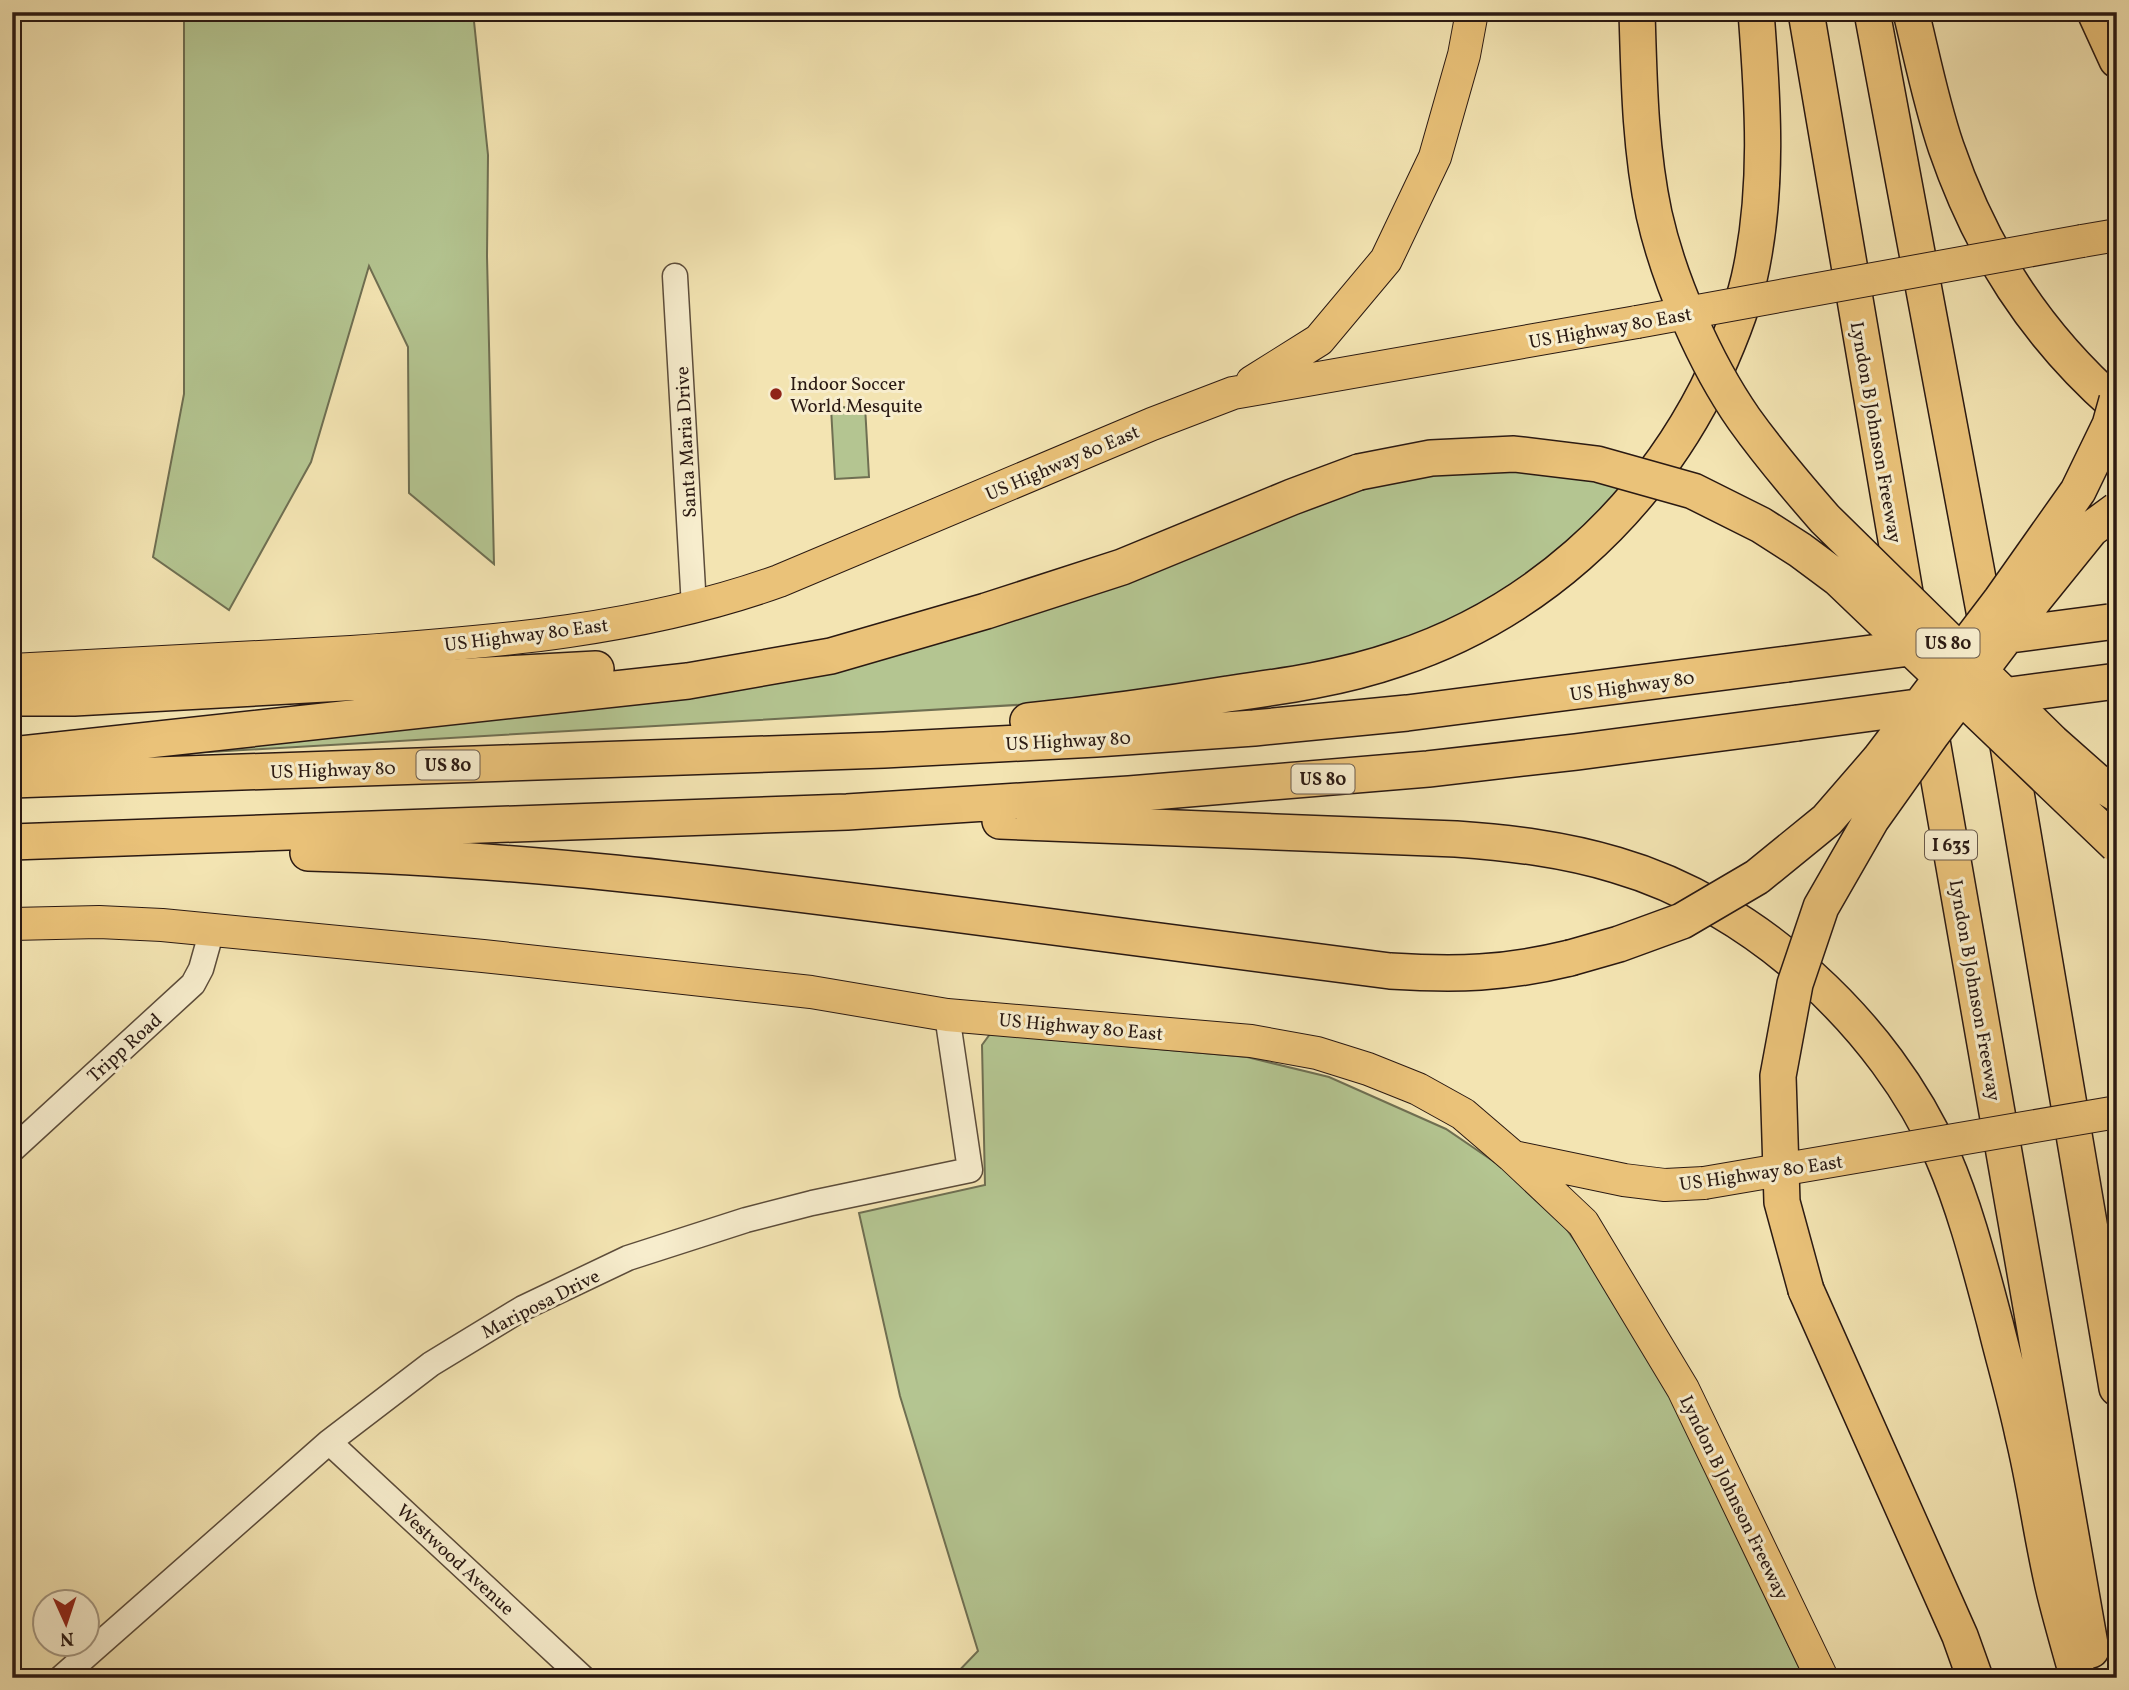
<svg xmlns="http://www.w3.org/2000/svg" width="2129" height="1690" font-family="Vollkorn,serif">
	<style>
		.green { fill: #b4c591; stroke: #6f6f52; stroke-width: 2 }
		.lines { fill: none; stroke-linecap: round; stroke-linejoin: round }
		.minor-casing { stroke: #5c4c3a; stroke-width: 27 }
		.major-casing { stroke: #2a1912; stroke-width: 34 }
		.highway-casing { stroke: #2a1912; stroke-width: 38 }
		.minor { stroke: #f7edcd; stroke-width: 24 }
		.major { stroke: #eac279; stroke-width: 32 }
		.highway { stroke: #eac279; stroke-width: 35 }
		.major-bridge-casing { stroke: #2a1912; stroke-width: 34; stroke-linecap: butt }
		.highway-bridge-casing { stroke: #2a1912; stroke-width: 38; stroke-linecap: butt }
		.major-bridge { stroke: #eac279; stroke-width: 32 }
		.highway-bridge { stroke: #eac279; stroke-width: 35 }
		.poi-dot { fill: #8f2418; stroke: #f7edcd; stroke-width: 2.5 }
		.labels { text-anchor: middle; stroke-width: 6; stroke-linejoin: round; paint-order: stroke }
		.shield { fill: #f7edcd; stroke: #68594a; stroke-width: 2 }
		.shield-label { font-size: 18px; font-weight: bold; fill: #2a1912 }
		.street-label { font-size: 19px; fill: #2a1912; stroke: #f7edcd }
		.poi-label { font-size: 19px; fill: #2a1912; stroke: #f7edcd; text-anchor: start }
	</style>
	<rect width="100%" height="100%" fill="#f3e4b2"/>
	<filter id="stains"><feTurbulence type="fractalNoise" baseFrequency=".00286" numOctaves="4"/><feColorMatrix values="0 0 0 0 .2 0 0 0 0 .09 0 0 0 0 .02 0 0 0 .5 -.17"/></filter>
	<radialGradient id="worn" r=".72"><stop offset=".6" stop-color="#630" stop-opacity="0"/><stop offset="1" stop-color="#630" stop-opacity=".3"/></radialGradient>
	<path class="green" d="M 184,12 L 473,12 L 488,155 L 487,256 L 494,564 L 409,493 L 408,347 L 369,266 L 311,462 L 229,610 L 153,557 L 184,394 Z
		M 865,406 L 869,477 L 835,479 L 831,408 Z
		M 1518,466 L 1628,486 L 1584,536 L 1506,594 L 1434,632 L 1371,652 L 1260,676 L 1033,704 L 175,754 L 723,688 L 1350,486 L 1407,474 Z
		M 990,1034 L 1247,1057 L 1329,1077 L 1446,1129 L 1515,1176 L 1565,1227 L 1636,1328 L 1682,1419 L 1804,1678 L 952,1678 L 978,1651 L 900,1396 L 859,1213 L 985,1185 L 982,1045 Z"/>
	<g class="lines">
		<defs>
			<path id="minor" d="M 675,276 L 694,607
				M 12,1150 L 193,984 L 201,969 L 212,930
				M 329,1442 L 583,1678
				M 61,1678 L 329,1442 L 431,1364 L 523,1308 L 628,1258 L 746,1220 L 812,1203 L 970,1170 L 947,1015"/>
			<path id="major" d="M 2082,241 L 2117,235
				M 1252,382 L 1319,340 L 1386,260 L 1435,157 L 1464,55 L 1472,12
				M 12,670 C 125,665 238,659 351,652 C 495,642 643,630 779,581 L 1152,424 L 1233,393 L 1637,322
				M 12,924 L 99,922 L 162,925 L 483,956 L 811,992 L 947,1015 L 1251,1041 L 1317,1053 L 1368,1069 L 1418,1089 L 1463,1114 L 1512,1156 L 1583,1223 L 1683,1389 L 1822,1678
				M 1514,1157 L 1624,1180 L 1665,1185 L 1704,1183"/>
			<path id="highway" d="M 1806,12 L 1909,616
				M 1872,12 L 1990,643
				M 1911,12 C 1922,57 1931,103 1946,147 C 1981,249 2035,334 2117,406
				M 2095,12 L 2117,60
				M 12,698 L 74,698 L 596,669
				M 1927,712 L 2091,1650
				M 1028,721 C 1095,714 1161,705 1228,694 C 1285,686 1342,678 1397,659 C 1531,615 1642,516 1707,389 C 1724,354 1740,317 1749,279 C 1769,191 1763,101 1756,12
				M 2004,722 L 2117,1388
				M 12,755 L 688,681 L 831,656 L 986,611 L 1122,567 L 1292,497 L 1359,472
				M 12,780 L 884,750 L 1096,739 L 1254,728 L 1407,713 L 1787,664
				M 1000,821 L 1456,839 C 1511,843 1563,849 1616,865 C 1755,905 1885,1025 1943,1157 C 1966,1210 1980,1267 1995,1323 C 2004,1360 2015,1397 2023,1435 C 2036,1488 2042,1541 2055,1594 C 2062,1622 2070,1650 2078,1678
				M 12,842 L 847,812 L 1129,794 L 1428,769 L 1576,752 L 1797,723
				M 308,853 C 515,858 719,883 923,910 C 1079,930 1234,951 1390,971 C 1457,975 1504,974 1570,958
				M 1806,1290 L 1960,1636 L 1975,1678"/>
		</defs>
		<use href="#minor" class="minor-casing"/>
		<use href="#major" class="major-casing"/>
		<use href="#highway" class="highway-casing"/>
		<use href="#minor" class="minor"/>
		<use href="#major" class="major"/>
		<use href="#highway" class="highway"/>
		<defs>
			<path id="major-bridge" d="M 1637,322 L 2082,241
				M 1704,1183 L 2117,1112"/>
			<path id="highway-bridge" d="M 1637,12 C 1639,80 1640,148 1654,214 C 1669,281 1705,363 1744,419 C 1769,454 1797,487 1825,519 L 2052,742 L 2096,781 L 2117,794
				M 1359,472 L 1431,458 L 1514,454 L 1597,464 L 1693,491 L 1761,525 L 1800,550 L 1839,579 L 2117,845
				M 1995,637 L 2109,622
				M 1787,664 L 1925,646
				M 1988,698 L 2117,681
				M 1797,723 L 1932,705
				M 1570,958 L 1619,944 L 1682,921 L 1757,877 L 1827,820 L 1879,760 L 2001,600 L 2078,491 L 2110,425 L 2117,400
				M 1806,1290 L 1782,1202 L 1778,1076 L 1795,984 L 1821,907 L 1871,820 L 1932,734 L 2036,597 L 2091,529 L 2117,510"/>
		</defs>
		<use href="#major-bridge" class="major-bridge-casing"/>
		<use href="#highway-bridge" class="highway-bridge-casing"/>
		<use href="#major-bridge" class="major-bridge"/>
		<use href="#highway-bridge" class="highway-bridge"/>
	</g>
	<circle class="poi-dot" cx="776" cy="394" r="7"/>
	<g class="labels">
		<g class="shield">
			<rect x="1916.5" y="628.5" width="63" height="29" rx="5"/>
			<rect x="416.5" y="750.5" width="63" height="29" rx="5"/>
			<rect x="1291.5" y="764.5" width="63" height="29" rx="5"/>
			<rect x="1925" y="830.5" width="52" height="29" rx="5"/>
		</g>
		<g class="shield-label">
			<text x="1948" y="649">US 80</text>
			<text x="448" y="771">US 80</text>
			<text x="1323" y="785">US 80</text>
			<text x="1951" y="851">I 635</text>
		</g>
		<g class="street-label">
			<text transform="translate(1610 327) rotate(-10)" y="7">US Highway 80 East</text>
			<text transform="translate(1877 432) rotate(80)" y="7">Lyndon B Johnson Freeway</text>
			<text transform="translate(685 442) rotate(-93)" y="7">Santa Maria Drive</text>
			<text transform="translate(1062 462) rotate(-23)" y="7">US Highway 80 East</text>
			<text transform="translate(526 634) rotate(-7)" y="7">US Highway 80 East</text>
			<text transform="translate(1632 685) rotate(-8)" y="7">US Highway 80</text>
			<text transform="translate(1068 740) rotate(-3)" y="7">US Highway 80</text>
			<text transform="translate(333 769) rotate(-2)" y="7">US Highway 80</text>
			<text transform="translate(1976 990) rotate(80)" y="7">Lyndon B Johnson Freeway</text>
			<text transform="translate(1081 1026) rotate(5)" y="7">US Highway 80 East</text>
			<text transform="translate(124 1047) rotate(-42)" y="7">Tripp Road</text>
			<text transform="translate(1761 1172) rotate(-8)" y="7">US Highway 80 East</text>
			<text transform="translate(540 1303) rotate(-27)" y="7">Mariposa Drive</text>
			<text transform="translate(1735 1497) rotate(64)" y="7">Lyndon B Johnson Freeway</text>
			<text transform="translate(456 1559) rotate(43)" y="7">Westwood Avenue</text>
		</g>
		<g class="poi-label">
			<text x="790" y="390">Indoor Soccer<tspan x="790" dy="22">World Mesquite</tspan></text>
		</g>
	</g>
	<rect width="2129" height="1690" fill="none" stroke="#f3e4b2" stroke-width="42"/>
	<rect x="14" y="14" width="2101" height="1662" fill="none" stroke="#2a1912" stroke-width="3.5"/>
	<rect x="21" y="21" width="2087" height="1648" fill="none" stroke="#2a1912" stroke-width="2"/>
	<g transform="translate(66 1623) rotate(177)"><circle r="33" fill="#f7edcd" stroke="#a59882" stroke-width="2"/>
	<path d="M0-5L12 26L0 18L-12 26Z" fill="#8f2418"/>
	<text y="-10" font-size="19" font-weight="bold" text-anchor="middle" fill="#2a1912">N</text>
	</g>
	<rect width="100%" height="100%" filter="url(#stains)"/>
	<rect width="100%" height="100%" fill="url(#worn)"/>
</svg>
